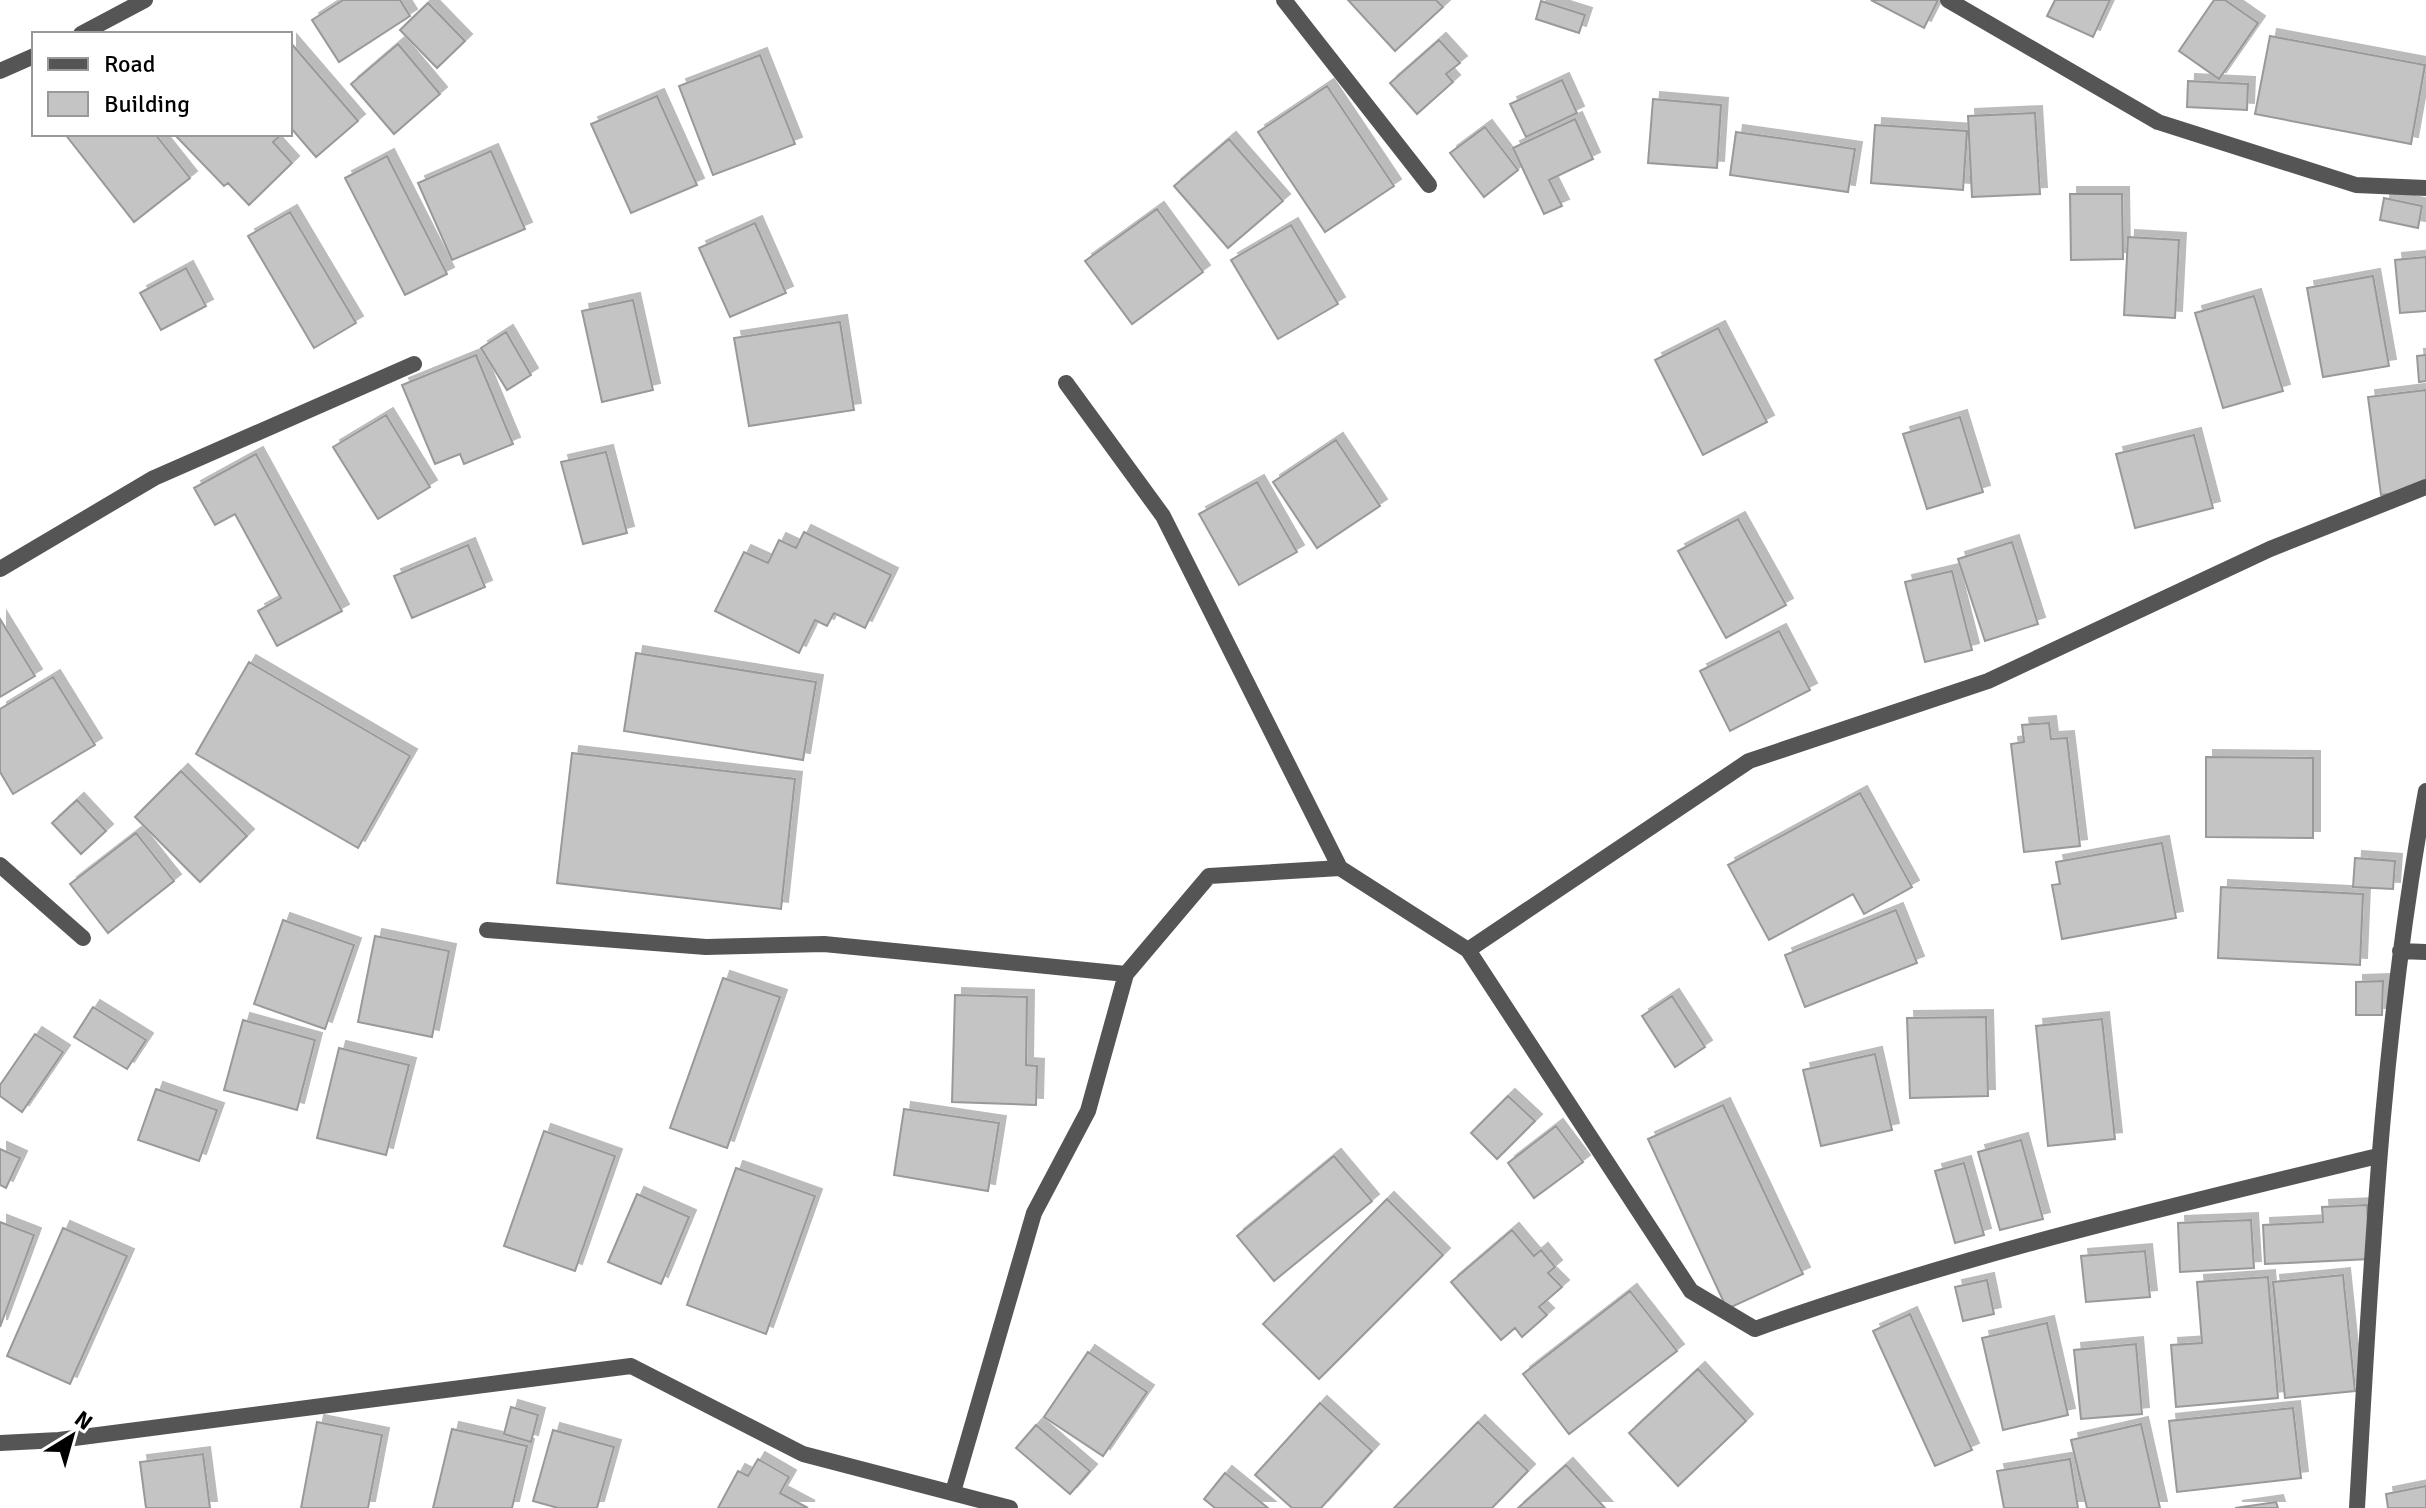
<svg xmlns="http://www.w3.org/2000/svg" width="2426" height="1508" font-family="Signika,sans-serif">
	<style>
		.building { fill: #c4c4c4; stroke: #999; stroke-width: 2; filter: url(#shadow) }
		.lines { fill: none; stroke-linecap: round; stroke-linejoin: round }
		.minor { stroke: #555; stroke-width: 16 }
	</style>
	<defs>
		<filter id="shadow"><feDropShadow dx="7" dy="-7" stdDeviation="0" flood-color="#0004"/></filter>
	</defs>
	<rect width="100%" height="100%" fill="#fff"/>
	<path class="building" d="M 343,0 L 400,0 L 410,16 L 339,62 L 312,20 Z
		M 1348,0 L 1436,0 L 1443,7 L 1395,51 Z
		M 1871,0 L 1938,0 L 1924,28 Z
		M 2055,0 L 2110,0 L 2093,37 L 2047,16 Z
		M 2214,0 L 2225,0 L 2258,23 L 2219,79 L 2179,51 Z
		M 1541,1 L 1585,15 L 1579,33 L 1536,19 Z
		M 428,3 L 465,41 L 437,68 L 400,30 Z
		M 2270,36 L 2425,65 L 2411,144 L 2255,114 Z
		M 1439,40 L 1460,63 L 1446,74 L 1453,82 L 1417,114 L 1390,83 Z
		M 290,42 L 358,121 L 316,157 L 290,127 Z
		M 398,44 L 440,94 L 394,134 L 351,84 Z
		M 760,55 L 795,144 L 713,175 L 679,86 Z
		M 1562,80 L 1577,113 L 1526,137 L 1510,104 Z
		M 2188,81 L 2248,84 L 2247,110 L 2187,107 Z
		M 1327,86 L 1394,186 L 1325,232 L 1258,132 Z
		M 657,96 L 697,185 L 631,213 L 591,124 Z
		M 1653,99 L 1721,105 L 1717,168 L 1648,163 Z
		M 2035,113 L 2040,194 L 1972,197 L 1968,116 Z
		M 1575,119 L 1593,159 L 1549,180 L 1562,206 L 1544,214 L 1513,148 Z
		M 1875,125 L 1967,131 L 1963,190 L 1871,183 Z
		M 1485,127 L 1518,170 L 1484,197 L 1450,153 Z
		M 1736,132 L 1855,149 L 1848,192 L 1730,175 Z
		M 65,134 L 155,134 L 190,178 L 134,222 Z
		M 174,134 L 282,134 L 273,142 L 292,163 L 249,205 L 228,183 L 224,186 Z
		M 1229,139 L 1283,201 L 1228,248 L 1174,186 Z
		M 491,151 L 525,229 L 452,260 L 418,183 Z
		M 387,156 L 447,274 L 405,295 L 345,178 Z
		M 2070,194 L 2122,194 L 2123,259 L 2071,260 Z
		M 2384,198 L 2422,206 L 2418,228 L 2380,220 Z
		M 1157,209 L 1203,272 L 1132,324 L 1085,261 Z
		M 290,212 L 356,323 L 314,348 L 248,236 Z
		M 755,223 L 786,293 L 730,317 L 699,248 Z
		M 1291,225 L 1338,304 L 1278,339 L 1231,260 Z
		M 2128,237 L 2179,240 L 2175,318 L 2124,315 Z
		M 2426,257 L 2426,311 L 2400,313 L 2395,260 Z
		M 186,268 L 206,306 L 161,330 L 140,293 Z
		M 2373,276 L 2389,366 L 2323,377 L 2307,288 Z
		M 2254,296 L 2283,391 L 2223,408 L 2195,313 Z
		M 633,300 L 653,390 L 602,402 L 582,311 Z
		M 840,322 L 854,410 L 749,426 L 734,338 Z
		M 1718,328 L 1767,422 L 1703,455 L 1655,360 Z
		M 506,332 L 531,375 L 507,390 L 481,348 Z
		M 476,355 L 513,444 L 464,464 L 460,454 L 435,464 L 402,385 Z
		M 2426,355 L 2426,381 L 2419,382 L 2417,356 Z
		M 2426,390 L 2426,489 L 2381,495 L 2368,397 Z
		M 386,415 L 430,487 L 378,519 L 333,447 Z
		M 1960,417 L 1983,492 L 1927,509 L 1903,434 Z
		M 2194,435 L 2213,508 L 2135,528 L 2116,454 Z
		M 1336,440 L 1380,506 L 1317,548 L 1273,482 Z
		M 606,452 L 627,533 L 583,544 L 561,462 Z
		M 256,454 L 342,611 L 277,646 L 258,611 L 281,598 L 235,514 L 215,525 L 194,488 Z
		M 1257,482 L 1297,552 L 1239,585 L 1199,514 Z
		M 1738,519 L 1786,605 L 1726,638 L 1678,551 Z
		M 804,532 L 891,575 L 865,628 L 834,613 L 827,626 L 815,620 L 799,653 L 715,611 L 744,552 L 768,563 L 779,540 L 796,548 Z
		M 2012,542 L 2038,624 L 1985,641 L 1958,559 Z
		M 468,545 L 485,587 L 412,618 L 394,576 Z
		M 1952,571 L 1972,650 L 1925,662 L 1905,582 Z
		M 0,619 L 35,676 L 0,697 Z
		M 1779,631 L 1810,690 L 1730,731 L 1700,671 Z
		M 636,653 L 816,682 L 803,760 L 624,731 Z
		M 249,662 L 410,756 L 358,848 L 196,754 Z
		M 53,677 L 95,745 L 13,794 L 0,772 L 0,709 Z
		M 2049,723 L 2051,739 L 2067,738 L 2080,846 L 2024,852 L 2011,744 L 2024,742 L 2022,725 Z
		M 572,753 L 795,779 L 781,909 L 557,883 Z
		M 2206,757 L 2313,758 L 2313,838 L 2206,837 Z
		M 181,771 L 247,836 L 200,882 L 135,817 Z
		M 1860,793 L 1912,887 L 1864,914 L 1853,894 L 1769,940 L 1728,865 Z
		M 77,800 L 106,831 L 81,854 L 52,823 Z
		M 136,833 L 174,881 L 108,933 L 70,884 Z
		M 2162,843 L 2176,918 L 2062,939 L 2052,885 L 2060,884 L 2056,862 Z
		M 2355,858 L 2395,861 L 2393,889 L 2353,887 Z
		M 2221,887 L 2363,894 L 2360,965 L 2218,958 Z
		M 1896,910 L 1917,963 L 1805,1007 L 1785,955 Z
		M 283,920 L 354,945 L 325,1029 L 254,1004 Z
		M 375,936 L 449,951 L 432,1037 L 358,1022 Z
		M 723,978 L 780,997 L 727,1148 L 670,1128 Z
		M 2383,981 L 2382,1015 L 2356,1015 L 2356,982 Z
		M 955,995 L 1027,997 L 1026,1065 L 1037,1066 L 1036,1105 L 952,1102 Z
		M 1672,996 L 1705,1047 L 1675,1067 L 1642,1016 Z
		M 93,1007 L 146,1040 L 127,1069 L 74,1037 Z
		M 1986,1017 L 1988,1096 L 1910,1098 L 1907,1018 Z
		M 2102,1019 L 2115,1139 L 2048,1146 L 2036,1026 Z
		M 243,1020 L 315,1040 L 297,1110 L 224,1090 Z
		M 35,1034 L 63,1052 L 22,1112 L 0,1096 L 0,1085 Z
		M 339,1048 L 409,1065 L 386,1155 L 317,1138 Z
		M 1875,1054 L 1892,1130 L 1821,1146 L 1803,1070 Z
		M 156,1089 L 217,1110 L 199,1161 L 138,1140 Z
		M 1508,1096 L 1535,1121 L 1497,1159 L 1471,1133 Z
		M 1723,1105 L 1803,1274 L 1727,1309 L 1648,1139 Z
		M 904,1109 L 999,1123 L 988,1191 L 894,1175 Z
		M 1556,1126 L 1583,1162 L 1534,1198 L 1508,1163 Z
		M 544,1131 L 615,1156 L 575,1271 L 504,1246 Z
		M 2021,1140 L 2043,1219 L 2000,1230 L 1978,1152 Z
		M 0,1149 L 20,1158 L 6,1188 L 0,1185 Z
		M 1334,1156 L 1372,1201 L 1274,1281 L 1237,1236 Z
		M 1964,1163 L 1984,1235 L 1955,1243 L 1935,1171 Z
		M 736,1168 L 815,1196 L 766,1334 L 687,1305 Z
		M 637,1194 L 689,1217 L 661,1284 L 608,1262 Z
		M 1387,1199 L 1443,1255 L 1319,1379 L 1263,1324 Z
		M 2367,1205 L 2370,1259 L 2265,1264 L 2263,1225 L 2323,1222 L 2322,1207 Z
		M 2251,1220 L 2254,1268 L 2180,1272 L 2178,1223 Z
		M 0,1222 L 34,1235 L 0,1327 Z
		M 63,1228 L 127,1256 L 70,1384 L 7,1356 Z
		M 1512,1230 L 1534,1256 L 1541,1250 L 1555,1267 L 1548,1273 L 1562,1287 L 1539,1307 L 1547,1315 L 1522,1337 L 1515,1328 L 1501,1340 L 1451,1282 Z
		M 2145,1251 L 2150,1297 L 2086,1302 L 2081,1256 Z
		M 2343,1275 L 2355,1391 L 2285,1398 L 2273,1282 Z
		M 2268,1277 L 2278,1398 L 2176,1407 L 2171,1345 L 2202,1343 L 2197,1282 Z
		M 1987,1280 L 1994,1314 L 1963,1321 L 1955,1287 Z
		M 1630,1291 L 1677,1351 L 1569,1434 L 1523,1374 Z
		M 1910,1314 L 1972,1450 L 1935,1466 L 1873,1331 Z
		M 2047,1323 L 2068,1415 L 2003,1430 L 1982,1338 Z
		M 2136,1344 L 2142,1414 L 2081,1419 L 2074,1350 Z
		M 1088,1352 L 1147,1392 L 1103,1456 L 1044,1417 Z
		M 1698,1369 L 1746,1421 L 1678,1486 L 1629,1433 Z
		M 1320,1403 L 1372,1451 L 1321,1508 L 1292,1508 L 1255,1475 Z
		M 511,1407 L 538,1415 L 531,1442 L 504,1434 Z
		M 2293,1408 L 2301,1478 L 2177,1492 L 2169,1421 Z
		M 317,1422 L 382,1435 L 368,1508 L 301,1508 Z
		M 1478,1422 L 1528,1471 L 1492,1508 L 1394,1508 Z
		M 2141,1424 L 2160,1508 L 2087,1508 L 2071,1440 Z
		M 1036,1425 L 1090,1471 L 1070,1494 L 1016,1448 Z
		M 452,1429 L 527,1446 L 512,1508 L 433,1508 Z
		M 553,1430 L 614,1447 L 597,1508 L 558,1508 L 533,1501 Z
		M 203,1454 L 210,1508 L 146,1508 L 140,1462 Z
		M 758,1459 L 789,1477 L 780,1493 L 808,1508 L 718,1508 L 738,1471 L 748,1476 Z
		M 2070,1459 L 2078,1508 L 2004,1508 L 1997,1471 Z
		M 1566,1465 L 1605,1508 L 1518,1508 Z
		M 1225,1473 L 1268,1508 L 1215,1508 L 1204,1499 Z
		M 2426,1486 L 2426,1508 L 2388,1508 L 2386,1494 Z
		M 2276,1502 L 2278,1508 L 2235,1508 Z"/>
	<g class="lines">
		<path class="minor" d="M 1284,0 L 1429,185
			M 1948,0 L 2158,122 L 2356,185 L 2426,188
			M 81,34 L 145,0
			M 0,71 L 34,56
			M 1066,383 L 1163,516 L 1340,868 L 1468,950 L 1691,1291 L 1755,1329 C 1958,1256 2168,1207 2378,1156
			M 0,569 L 154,478 L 414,364
			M 0,865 L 83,938
			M 487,930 L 706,947 L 824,944 L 1126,974
			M 1468,950 L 1749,761 L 1988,681 L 2270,549 L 2426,487
			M 2400,951 L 2426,952
			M 0,1443 L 59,1440 L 631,1366 L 803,1454 L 1010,1508
			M 953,1492 L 1034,1213 L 1088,1111 L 1126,974 L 1209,876 L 1340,868
			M 2357,1508 C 2371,1268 2382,1028 2426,791"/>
	</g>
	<rect x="32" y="32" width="260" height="104" fill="#ffffff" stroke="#999999" stroke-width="2"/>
	<rect x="48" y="58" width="40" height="12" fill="#555555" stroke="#999999" stroke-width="2"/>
	<text x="104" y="72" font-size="24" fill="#000000">Road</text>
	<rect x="48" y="92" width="40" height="24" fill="#c4c4c4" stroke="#999999" stroke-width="2"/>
	<text x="104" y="112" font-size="24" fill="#000000">Building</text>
	<g transform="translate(72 1436) rotate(37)" stroke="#ffffff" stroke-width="6" paint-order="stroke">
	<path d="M0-6L14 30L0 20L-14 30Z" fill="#000000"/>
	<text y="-12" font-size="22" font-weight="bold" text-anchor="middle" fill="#000000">N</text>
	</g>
</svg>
